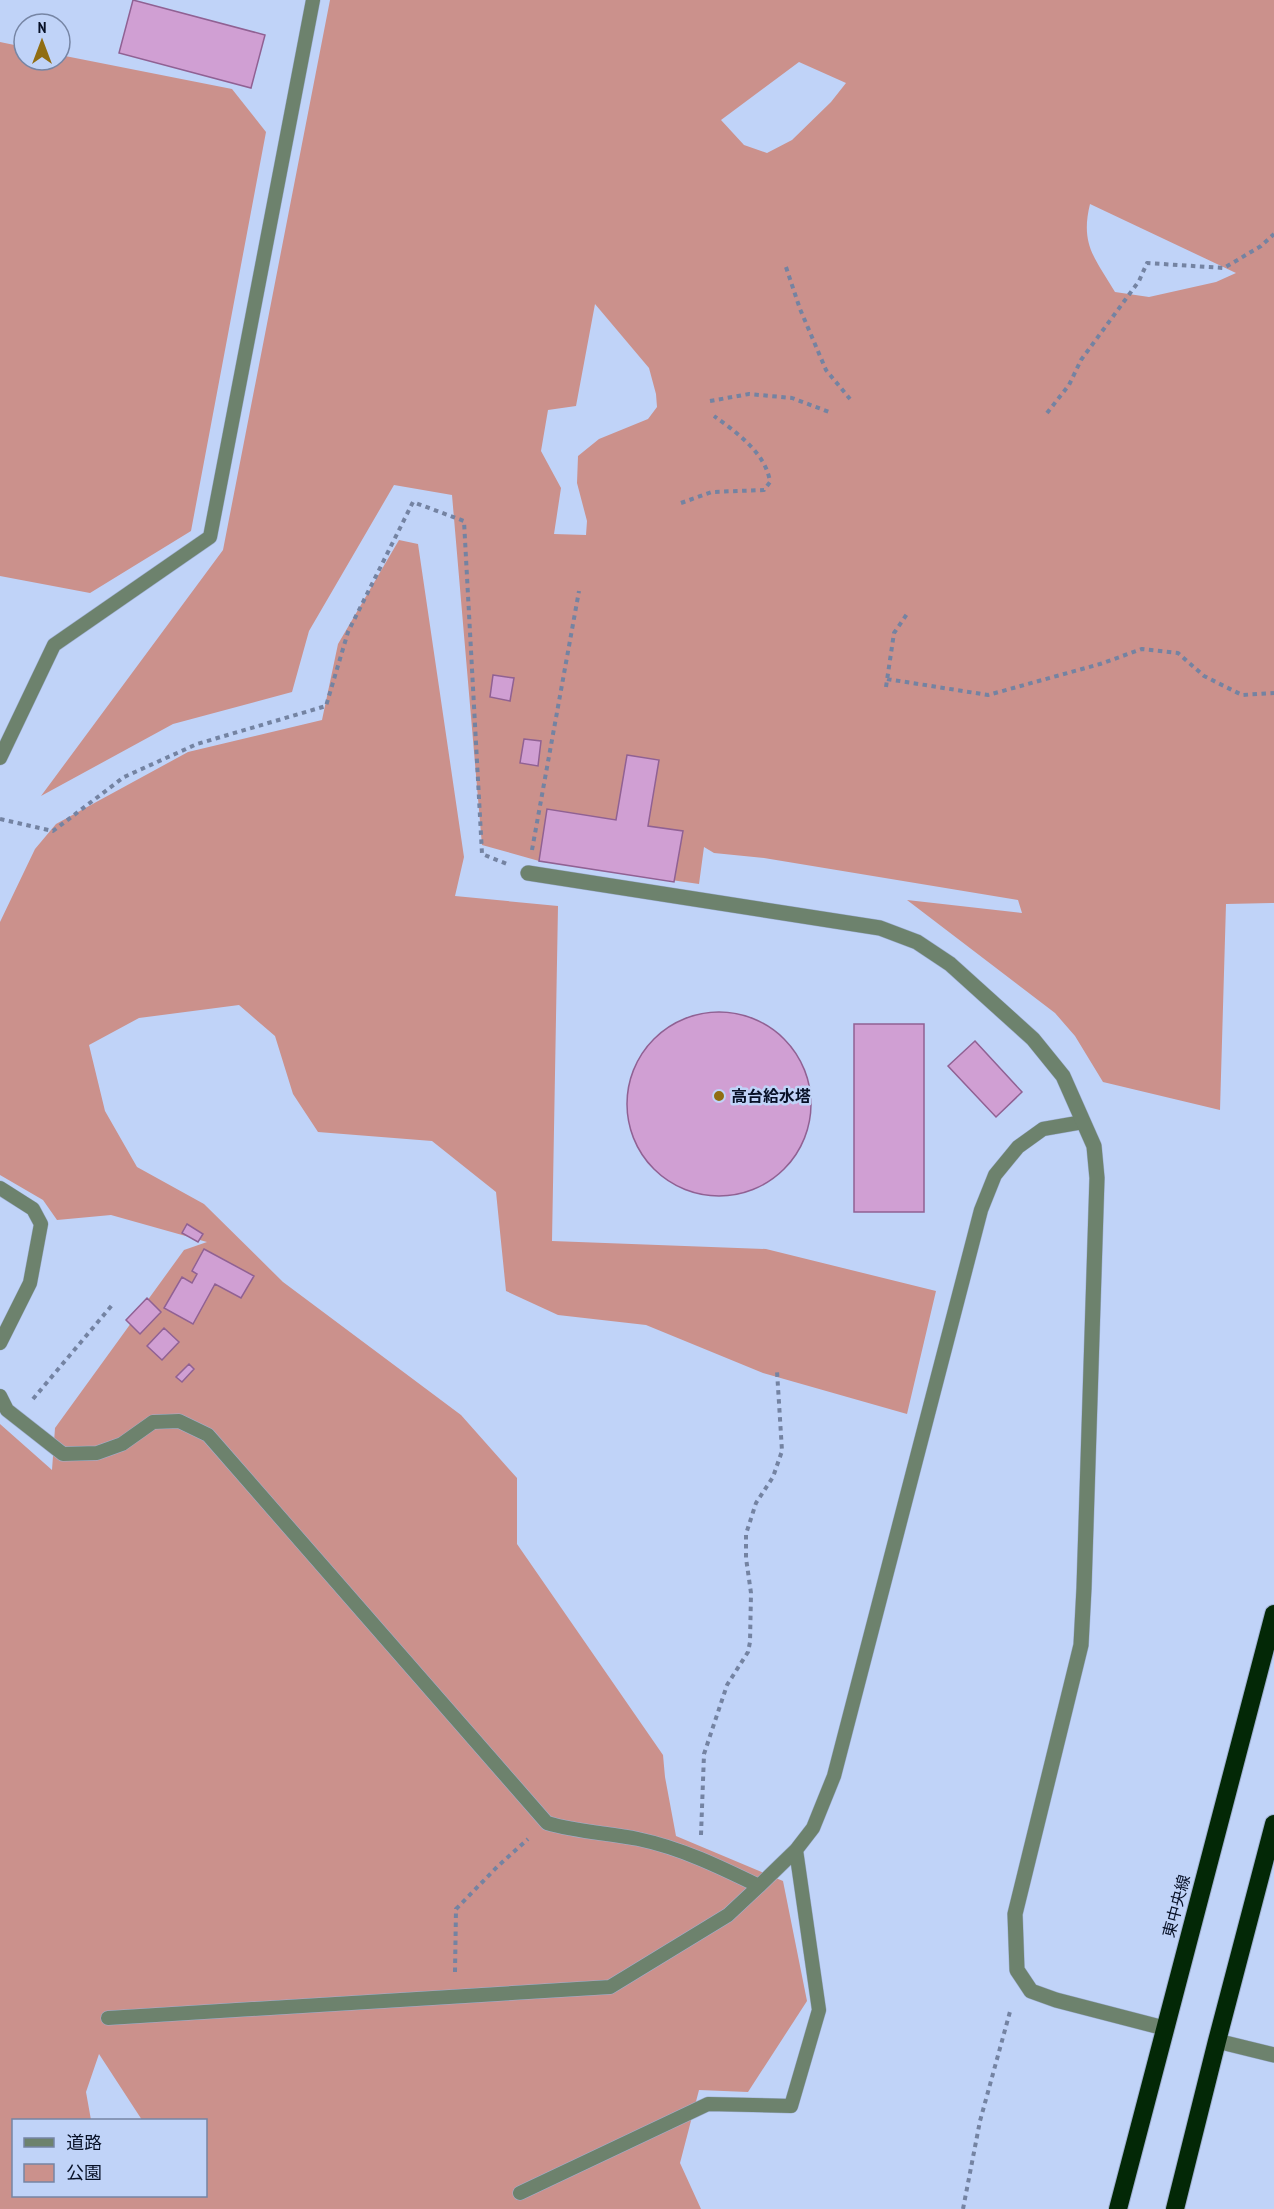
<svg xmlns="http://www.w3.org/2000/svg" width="1274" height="2209" font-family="'PT Sans Narrow','Noto Sans JP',sans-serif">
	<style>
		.green { fill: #cb918c; fill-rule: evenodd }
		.building { fill: #d09fd3; stroke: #906193; stroke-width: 1.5 }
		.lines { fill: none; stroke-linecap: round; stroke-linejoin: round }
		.lane-casing { stroke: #9fb0d2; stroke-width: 15 }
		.street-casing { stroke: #9fb0d2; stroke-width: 16 }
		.highway-casing { stroke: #9fb0d2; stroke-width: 20 }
		.path { stroke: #7483a2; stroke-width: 4; stroke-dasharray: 4.5 4.5; stroke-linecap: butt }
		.lane { stroke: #6d826d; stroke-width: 14 }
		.street { stroke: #6d826d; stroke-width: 15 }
		.highway { stroke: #032806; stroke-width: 18 }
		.poi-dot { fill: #906d12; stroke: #c0d3f8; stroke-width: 2 }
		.labels { text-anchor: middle; stroke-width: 5; stroke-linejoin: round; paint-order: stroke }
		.poi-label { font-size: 16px; font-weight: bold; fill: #071026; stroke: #c0d3f8; text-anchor: start }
		.street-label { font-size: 16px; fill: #071026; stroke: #c0d3f8 }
	</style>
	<rect width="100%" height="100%" fill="#c0d3f8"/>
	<path class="green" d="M 330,0 L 1274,0 L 1274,903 L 1226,904 L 1220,1110 L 1103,1082 L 1075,1036 L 1055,1013 L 907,900 L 1022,913 L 1018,900 L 764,858 L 714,853 L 704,847 L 699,884 L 539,861 L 482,845 L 452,495 L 394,485 L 309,631 L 292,692 L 173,724 L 41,796 L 223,550 ZM 799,62 L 846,83 L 831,102 L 792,140 L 767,153 L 744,145 L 721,120 ZM 1090,204 L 1236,273 L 1216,282 L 1149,297 L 1115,292 C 1095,258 1080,245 1090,204 ZM 595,304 L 649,368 L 656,394 L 657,407 L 648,419 L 599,439 L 578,456 L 577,483 L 587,521 L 586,535 L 554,534 L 561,488 L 541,451 L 548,410 L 576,406 Z
		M 0,42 L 24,47 L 24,60 L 60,60 L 60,55 L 232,89 L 266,132 L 191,531 L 90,593 L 0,576 Z
		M 399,540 L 418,544 L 464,857 L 455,896 L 558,906 L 552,1241 L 766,1249 L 936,1291 L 907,1414 L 763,1373 L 646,1325 L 558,1315 L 506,1291 L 496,1192 L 432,1141 L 318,1132 L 293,1094 L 275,1036 L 239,1005 L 139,1018 L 89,1045 L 105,1111 L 137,1167 L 204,1204 L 283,1282 L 461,1415 L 517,1478 L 517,1544 L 663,1755 L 665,1777 L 676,1836 L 783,1881 L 807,2001 L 748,2092 L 699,2090 L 680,2163 L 701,2209 L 0,2209 L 0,1424 L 52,1470 L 55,1428 L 184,1250 L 207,1242 L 111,1215 L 57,1220 L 43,1200 L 0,1175 L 0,922 L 35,849 L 56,824 L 188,752 L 322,720 L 338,644 ZM 99,2054 L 142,2120 L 206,2120 L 206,2196 L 14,2196 L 14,2120 L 91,2120 L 86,2092 Z"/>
	<path class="building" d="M 133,0 L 265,35 L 251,88 L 119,53 Z
		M 493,675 L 514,678 L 510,701 L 490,697 Z
		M 524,739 L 541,741 L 538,766 L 520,763 Z
		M 627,755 L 659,760 L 648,826 L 683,831 L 674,882 L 539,861 L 547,809 L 616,820 Z
		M627 1104a92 92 0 1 1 184 0a92 92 0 1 1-184 0Z
		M 854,1024 L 924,1024 L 924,1212 L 854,1212 Z
		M 975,1041 L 1022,1092 L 996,1117 L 948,1066 Z
		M 187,1224 L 203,1234 L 198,1242 L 182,1233 Z
		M 204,1249 L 254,1276 L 241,1298 L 215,1284 L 193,1324 L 164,1308 L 182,1277 L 192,1283 L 197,1274 L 192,1271 Z
		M 147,1298 L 161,1312 L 140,1334 L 126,1320 Z
		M 164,1328 L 179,1342 L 162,1360 L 147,1346 Z
		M 189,1364 L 194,1369 L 182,1382 L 176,1377 Z"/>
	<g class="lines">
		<defs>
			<path id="lane" d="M 0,758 L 54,645 L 210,537 L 313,0
				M 0,1188 L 33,1209 L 41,1224 L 30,1283 L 0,1343
				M 0,1396 L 7,1410 L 63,1454 L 97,1453 L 122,1444 L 153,1422 L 179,1421 L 208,1435 L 547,1823 C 577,1832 608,1833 638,1839 C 681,1848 720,1867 759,1886 L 796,1850 L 813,1828 L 834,1776 L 981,1210 L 995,1175 L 1018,1147 L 1043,1129 L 1083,1122
				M 108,2018 L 610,1987 L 728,1915 L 759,1886
				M 520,2193 L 708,2104 L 791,2106 L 819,2010 L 796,1850"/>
			<path id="street" d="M 528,873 L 880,928 L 917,942 L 950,964 L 1033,1039 L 1063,1076 L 1094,1146 L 1097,1178 L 1084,1588 L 1081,1645 L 1015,1914 L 1017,1970 L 1031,1991 L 1056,2000 L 1164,2028
				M 1217,2041 L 1274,2055"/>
			<path id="highway" d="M 1118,2209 L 1274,1614
				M 1175,2209 L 1217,2041 L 1274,1824"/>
		</defs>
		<use href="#lane" class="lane-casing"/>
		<use href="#street" class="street-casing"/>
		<use href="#highway" class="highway-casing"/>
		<path class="path" d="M 786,267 L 800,309 L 826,370 L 850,399
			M 710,401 L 749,394 L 792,398 L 832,413
			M 1047,413 L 1069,385 L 1081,360 L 1139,281 L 1147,263 L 1224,268 L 1261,246 L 1274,234
			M 681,503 L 712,492 L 764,490 L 770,482 C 766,453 736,432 714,416
			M 887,679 L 988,695 L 1100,664 L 1142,649 L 1178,653 L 1204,676 L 1242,695 L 1274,693
			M 886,687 L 894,633 L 907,614
			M 0,819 L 53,831 L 124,777 L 197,744 L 326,706 L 348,632 L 413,502 L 464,521 L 482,854 L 507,864
			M 532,850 L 579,591
			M 33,1399 L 113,1304
			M 701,1835 L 704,1754 L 727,1685 L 748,1652 L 750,1642 L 751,1593 L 746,1558 L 746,1534 L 756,1503 L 773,1477 L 782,1451 L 777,1371
			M 455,1972 L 456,1909 L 497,1867 L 528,1839
			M 963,2209 L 980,2121 L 1011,2008"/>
		<use href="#lane" class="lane"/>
		<use href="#street" class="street"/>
		<use href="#highway" class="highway"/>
	</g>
	<circle class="poi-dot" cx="719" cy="1096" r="6"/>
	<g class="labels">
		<g class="poi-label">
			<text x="731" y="1102">高台給水塔</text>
		</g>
		<g class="street-label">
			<text transform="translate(1176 1906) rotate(-75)" y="6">東中央線</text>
		</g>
	</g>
	<rect x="12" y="2119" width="195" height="78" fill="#c0d3f8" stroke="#7685a4" stroke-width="1.5"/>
	<rect x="24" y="2138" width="30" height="9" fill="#6d826d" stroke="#7685a4" stroke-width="1.5"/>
	<text x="66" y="2149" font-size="18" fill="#071026">道路</text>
	<rect x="24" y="2164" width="30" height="18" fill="#cb918c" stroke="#7685a4" stroke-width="1.5"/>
	<text x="66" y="2179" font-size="18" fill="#071026">公園</text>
	<g transform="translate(42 42)"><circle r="28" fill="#c0d3f8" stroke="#7685a4" stroke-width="1.5"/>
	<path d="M0-4.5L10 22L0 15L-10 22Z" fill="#906d12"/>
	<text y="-9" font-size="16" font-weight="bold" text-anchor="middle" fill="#071026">N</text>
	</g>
</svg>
